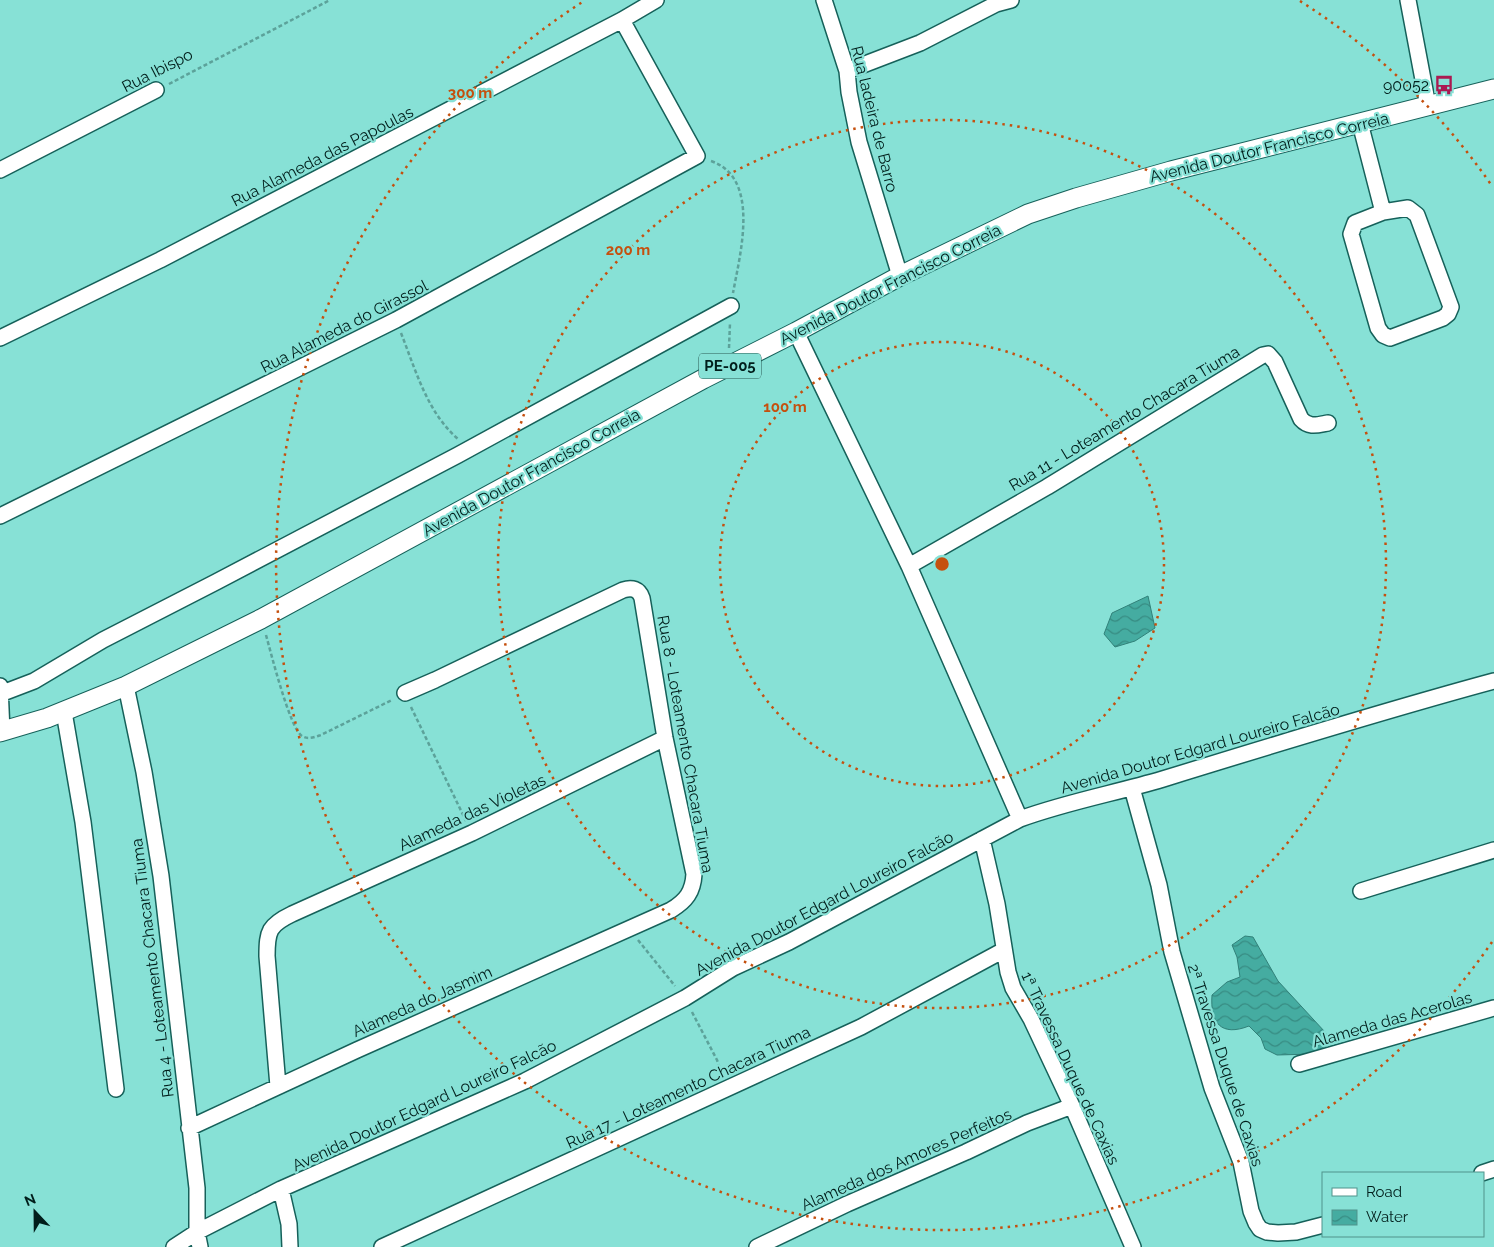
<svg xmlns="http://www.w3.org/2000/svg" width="1494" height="1247" font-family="Raleway,sans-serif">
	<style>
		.water { fill: url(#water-waves); stroke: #318179 }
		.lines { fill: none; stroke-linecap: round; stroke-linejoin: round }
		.minor-casing { stroke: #16615a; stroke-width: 18 }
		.major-casing { stroke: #16615a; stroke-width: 21 }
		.path { stroke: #5ca29a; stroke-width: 2.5; stroke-dasharray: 4 2.5; stroke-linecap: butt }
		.minor { stroke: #fff; stroke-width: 15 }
		.major { stroke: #fff; stroke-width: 19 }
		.ring { fill: none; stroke: #c5500e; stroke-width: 2.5; stroke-dasharray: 2.5 5 }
		.labels { text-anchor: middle; stroke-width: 4.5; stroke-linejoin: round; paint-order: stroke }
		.shield { fill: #87e1d6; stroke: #295853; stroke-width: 1 }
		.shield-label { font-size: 15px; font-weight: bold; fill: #011e1b }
		.street-label { font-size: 16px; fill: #011e1b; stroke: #87e1d6 }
		.poi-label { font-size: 16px; fill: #011e1b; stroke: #87e1d6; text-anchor: end }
		.centre { fill: #c5500e; stroke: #87e1d6; stroke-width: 2.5 }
		.ring-label { font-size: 15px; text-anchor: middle; font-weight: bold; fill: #c5500e; stroke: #87e1d6; stroke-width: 4.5; stroke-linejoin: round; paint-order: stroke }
	</style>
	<defs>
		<pattern id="water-waves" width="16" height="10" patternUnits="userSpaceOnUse" patternTransform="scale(1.25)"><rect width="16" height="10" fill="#45aca1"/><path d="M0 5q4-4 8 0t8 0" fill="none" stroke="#378b82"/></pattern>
	</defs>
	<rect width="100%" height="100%" fill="#87e1d6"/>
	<path class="water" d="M 1148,596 L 1155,628 L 1135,641 L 1115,647 L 1104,634 L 1112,613 Z
		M 1245,936 L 1253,937 L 1278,981 L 1325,1032 L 1328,1038 L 1327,1045 L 1313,1054 L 1277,1055 L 1265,1049 L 1261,1038 L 1249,1026 C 1221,1037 1210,1023 1212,995 L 1227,982 L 1240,977 L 1237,957 L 1232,945 Z"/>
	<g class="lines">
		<defs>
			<path id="minor" d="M 824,0 L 847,71 L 849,92 L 859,142 L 900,276
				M 1408,0 L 1428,106
				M 847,71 L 920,43 L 996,4 L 1011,0
				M 1360,123 L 1383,212 L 1355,223 L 1351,234 L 1378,328 L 1383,335 L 1390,338 L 1443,318 L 1448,314 L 1451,307 L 1417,215 L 1408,208 L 1383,212
				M 0,170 L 156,90
				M 796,332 L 909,566 L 1020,819
				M 0,338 L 160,260 L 622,20 L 656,0
				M 0,516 L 396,320 L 697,156 L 622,20
				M 909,566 L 1047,487 L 1263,355 L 1268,354 L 1275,362 L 1301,419 C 1309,428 1317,425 1328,423
				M 0,686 L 2,732
				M 126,686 L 144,772 L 161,876 L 197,1188 L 197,1232 L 200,1247
				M 0,694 L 34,681 L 103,640 L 216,582 L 458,455 L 731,306
				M 64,712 L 83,822 L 116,1089
				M 1132,788 L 1159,885 L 1172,952 L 1212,1088 L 1241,1162 L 1251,1211 L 1256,1223 L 1260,1229 L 1267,1232 L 1278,1233 L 1296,1232 L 1323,1225
				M 982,839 L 997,904 L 1008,972 L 1013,988 L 1031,1019 L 1072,1106 L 1133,1247
				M 1361,891 L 1494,850
				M 1299,1064 L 1494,1008
				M 278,1086 L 267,956 C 267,931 269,925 292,914 L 472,833 L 665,738
				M 189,1128 L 357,1050 L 671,910 C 686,901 693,892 694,874 L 665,738 L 642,598 C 639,589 632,587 623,590 L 435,680 L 405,693
				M 1482,1173 L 1494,1169
				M 281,1189 L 289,1224 L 290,1247
				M 174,1247 L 197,1232 L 281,1189 L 525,1081 L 685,998 L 733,968 L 789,942 L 1020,819 C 1066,802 1116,793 1163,779 C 1273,745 1383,711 1494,681
				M 382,1247 L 861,1027 L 1004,950
				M 757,1247 L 847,1204 L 966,1152 L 1027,1123 L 1072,1106"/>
			<path id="major" d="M 0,732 L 47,718 L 126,686 L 261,619 L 703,379 L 796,332 L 900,276 L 1028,214 L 1076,198 L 1171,171 L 1494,89"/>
		</defs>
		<use href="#minor" class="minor-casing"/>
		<use href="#major" class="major-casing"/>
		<path class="path" d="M 169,84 L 330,0
			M 711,161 C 761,178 740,254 733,293
			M 401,333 C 416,371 427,412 458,439
			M 729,348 L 730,323
			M 266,635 C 271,653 290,729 302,736 C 308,740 315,737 321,735 L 392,700
			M 411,707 L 466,821
			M 638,940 L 675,986
			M 692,1012 L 717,1060 L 722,1074"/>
		<use href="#minor" class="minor"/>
		<use href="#major" class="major"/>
	</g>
	<g class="ring">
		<circle cx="942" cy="564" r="222"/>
		<circle cx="942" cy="564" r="444"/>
		<path d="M1492 942A667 667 0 1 1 584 1M1300 1A667 667 0 0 1 1492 186"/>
	</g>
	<defs>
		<symbol id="bus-bare" viewBox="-9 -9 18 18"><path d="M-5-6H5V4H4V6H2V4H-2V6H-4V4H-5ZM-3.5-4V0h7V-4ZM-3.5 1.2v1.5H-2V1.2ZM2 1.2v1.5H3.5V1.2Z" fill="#ab1951" stroke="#87e1d6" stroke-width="2.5" paint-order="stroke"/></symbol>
	</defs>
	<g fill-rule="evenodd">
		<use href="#bus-bare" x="1430" y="71" width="28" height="28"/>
	</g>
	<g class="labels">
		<rect class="shield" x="699" y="353.5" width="62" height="25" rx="4"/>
		<g class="shield-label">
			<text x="730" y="371">PE-005</text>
		</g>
		<g class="street-label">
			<text transform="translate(157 70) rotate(-27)" y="6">Rua Ibispo</text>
			<text transform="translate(875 119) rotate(76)" y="6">Rua ladeira de Barro</text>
			<text transform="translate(1269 147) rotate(-14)" y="6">Avenida Doutor Francisco Correia</text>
			<text transform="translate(322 156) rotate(-27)" y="6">Rua Alameda das Papoulas</text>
			<text transform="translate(890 284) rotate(-27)" y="6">Avenida Doutor Francisco Correia</text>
			<text transform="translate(344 326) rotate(-27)" y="6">Rua Alameda do Girassol</text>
			<text transform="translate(1124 418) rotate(-31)" y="6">Rua 11 - Loteamento Chacara Tiuma</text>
			<text transform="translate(531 472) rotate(-29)" y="6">Avenida Doutor Francisco Correia</text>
			<text transform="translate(686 744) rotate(80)" y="6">Rua 8 - Loteamento Chacara Tiuma</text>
			<text transform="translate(1200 748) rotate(-16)" y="6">Avenida Doutor Edgard Loureiro Falcão</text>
			<text transform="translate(472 812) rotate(-25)" y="6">Alameda das Violetas</text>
			<text transform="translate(824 903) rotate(-28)" y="6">Avenida Doutor Edgard Loureiro Falcão</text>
			<text transform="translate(152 968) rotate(-97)" y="6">Rua 4 - Loteamento Chacara Tiuma</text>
			<text transform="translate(422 1001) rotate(-24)" y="6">Alameda do Jasmim</text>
			<text transform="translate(1392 1019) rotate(-16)" y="6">Alameda das Acerolas</text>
			<text transform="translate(1226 1065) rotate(72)" y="6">2ª Travessa Duque de Caxias</text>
			<text transform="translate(1071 1068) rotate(65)" y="6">1ª Travessa Duque de Caxias</text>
			<text transform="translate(688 1087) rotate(-25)" y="6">Rua 17 - Loteamento Chacara Tiuma</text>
			<text transform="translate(424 1105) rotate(-25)" y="6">Avenida Doutor Edgard Loureiro Falcão</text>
			<text transform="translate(906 1159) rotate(-24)" y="6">Alameda dos Amores Perfeitos</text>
		</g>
		<g class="poi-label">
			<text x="1429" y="91">90052</text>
		</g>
	</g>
	<circle cx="942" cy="564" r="8" class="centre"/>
	<g class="ring-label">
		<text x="470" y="98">300 m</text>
		<text x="628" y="255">200 m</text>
		<text x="785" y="412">100 m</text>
	</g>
	<rect x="1322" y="1172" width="162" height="65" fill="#87e1d6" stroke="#51938b"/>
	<rect x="1332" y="1188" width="25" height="8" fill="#ffffff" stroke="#51938b"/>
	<text x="1366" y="1197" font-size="15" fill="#011e1b">Road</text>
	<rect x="1332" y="1210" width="25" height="15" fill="url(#water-waves)" stroke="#51938b"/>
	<text x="1366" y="1222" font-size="15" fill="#011e1b">Water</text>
	<g transform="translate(35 1212) rotate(338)" stroke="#87e1d6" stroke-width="4" paint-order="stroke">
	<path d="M0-4L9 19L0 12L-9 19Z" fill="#011e1b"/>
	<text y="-8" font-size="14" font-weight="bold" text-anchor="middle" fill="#011e1b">N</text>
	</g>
</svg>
